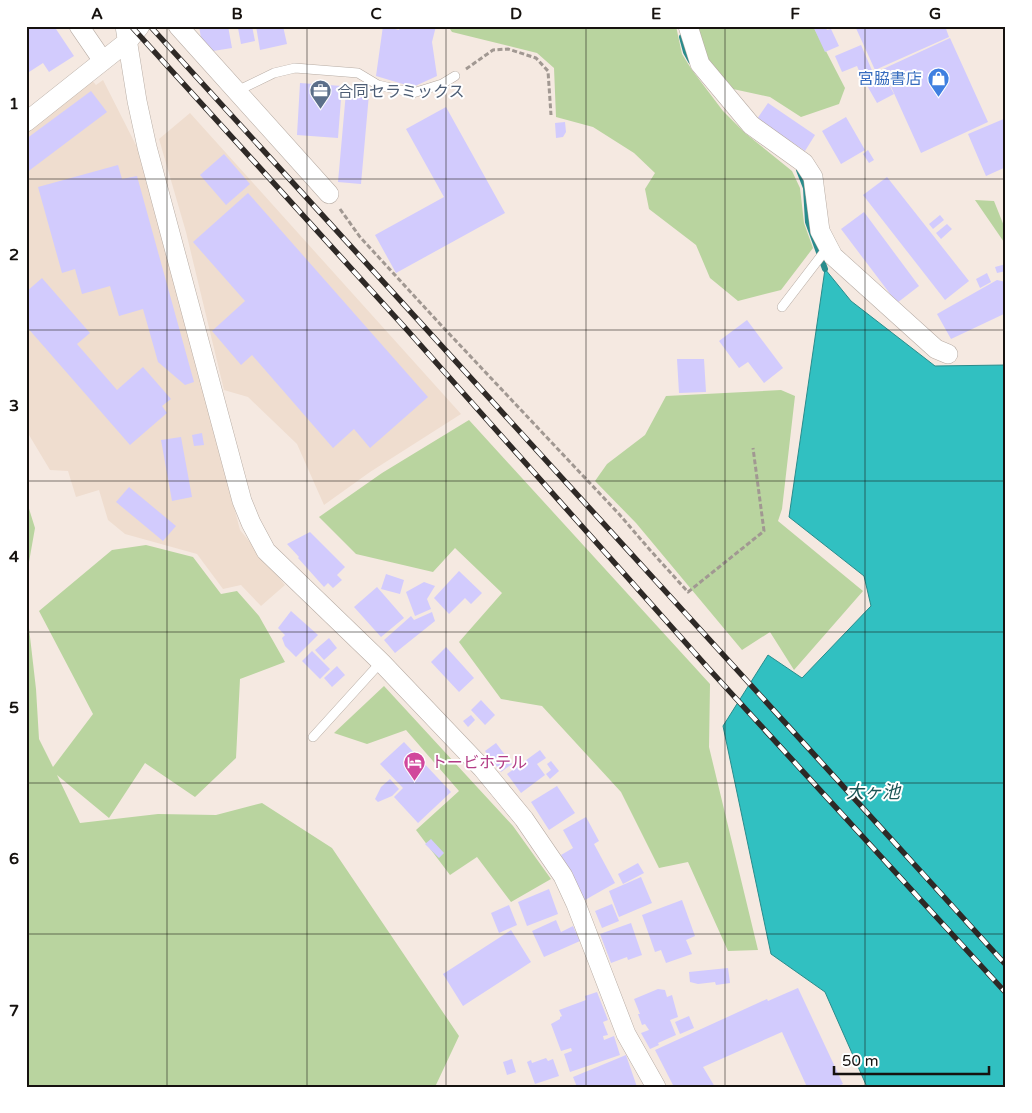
<svg xmlns="http://www.w3.org/2000/svg" width="1032" height="1113" font-family="'Varela Round','Noto Sans JP',sans-serif">
	<style>
		.built { fill: #efddcf }
		.green { fill: #b9d49f }
		.water { fill: #31c0c1; stroke: #298c8c }
		.lines { fill: none; stroke-linecap: round; stroke-linejoin: round }
		.stream { stroke: #298c8c; stroke-width: 6 }
		.building { fill: #d2cbfd }
		.lane-casing { stroke: #b7aca4; stroke-width: 10 }
		.street-casing { stroke: #b7aca4; stroke-width: 20 }
		.path { stroke: #a19892; stroke-width: 3; stroke-dasharray: 5 2.5; stroke-linecap: butt }
		.lane { stroke: #fff; stroke-width: 9 }
		.street { stroke: #fff; stroke-width: 19 }
		.rail-casing { stroke: #2e2926; stroke-width: 5.5 }
		.rail { stroke: #fff; stroke-width: 4; stroke-dasharray: 11; stroke-linecap: butt }
		.grid { fill: none; stroke: #16120f; stroke-width: 1; stroke-opacity: 0.55 }
		.labels { text-anchor: middle; stroke-width: 4; stroke-linejoin: round; paint-order: stroke }
		.shop-label { font-size: 16px; fill: #366cbe; stroke: #fff; text-anchor: end }
		.service-label { font-size: 16px; fill: #4e5e75; stroke: #fff; text-anchor: start }
		.hotel-label { font-size: 16px; fill: #b23c85; stroke: #fff; text-anchor: start }
		.water-label { font-size: 18px; font-style: italic; fill: #1c5555; stroke: #fff }
		.neatline { fill: none; stroke: #16120f; stroke-width: 2 }
		.grid-label { font-size: 16px; text-anchor: middle; font-weight: bold; fill: #16120f }
	</style>
	<rect width="100%" height="100%" fill="#f5e9e1"/>
	<path class="built" d="M 90,78 L 96,85 L 103,80 L 143,159 L 240,530 L 285,585 L 261,606 L 241,585 L 223,589 L 197,554 L 125,534 L 108,520 L 99,490 L 76,497 L 68,471 L 50,470 L 26,430 L 26,131 Z
		M 190,113 L 461,414 L 370,472 L 324,505 L 297,444 L 248,397 L 224,390 L 186,232 L 159,139 Z"/>
	<path class="green" d="M 448,26 L 676,26 L 682,54 L 692,70 L 723,111 L 745,133 L 792,171 L 800,188 L 804,223 L 813,248 L 781,290 L 738,301 L 710,278 L 696,245 L 649,209 L 645,189 L 655,173 L 634,153 L 593,127 L 556,117 L 554,68 L 537,53 L 452,32 Z
		M 696,26 L 813,26 L 845,88 L 839,104 L 801,117 L 770,97 L 733,89 L 706,63 Z
		M 975,200 L 994,201 L 1006,231 L 1006,245 Z
		M 781,390 L 795,396 L 782,509 L 778,521 L 863,591 L 794,670 L 770,632 L 742,650 L 636,523 L 595,481 L 607,464 L 645,435 L 666,396 Z
		M 469,420 L 710,684 L 709,747 L 758,950 L 728,951 L 688,862 L 659,868 L 621,792 L 542,706 L 501,699 L 459,642 L 502,593 L 455,548 L 433,572 L 356,554 L 319,517 L 382,473 Z
		M 26,499 L 35,528 L 26,579 Z
		M 146,545 L 193,557 L 221,594 L 237,591 L 259,616 L 285,662 L 240,679 L 236,758 L 195,797 L 145,763 L 109,818 L 57,775 L 80,823 L 158,814 L 216,815 L 262,803 L 332,848 L 459,1036 L 435,1087 L 26,1087 L 26,602 L 36,689 L 39,739 L 53,767 L 93,714 L 39,611 L 112,550 Z
		M 384,686 L 513,826 L 551,879 L 511,902 L 477,857 L 450,875 L 416,830 L 459,791 L 406,730 L 367,744 L 334,733 Z"/>
	<path class="water" d="M 825,269 L 851,301 L 935,366 L 1006,365 L 1006,1087 L 867,1087 L 825,992 L 771,954 L 723,726 L 768,655 L 802,678 L 871,606 L 864,576 L 789,517 Z"/>
	<g class="lines">
		<path class="stream" d="M 682,37 L 686,52 L 691,61
			M 799,170 L 806,188 L 808,222 L 825,269"/>
	</g>
	<path class="building" d="M 26,26 L 54,26 L 74,56 L 49,72 L 43,63 L 26,74 Z
		M 199,26 L 228,26 L 232,48 L 213,51 L 201,38 Z
		M 246,26 L 252,26 L 255,41 L 241,44 L 238,28 Z
		M 256,26 L 283,26 L 287,44 L 260,50 Z
		M 383,26 L 399,30 L 400,26 L 436,26 L 432,42 L 437,76 L 413,87 L 376,76 Z
		M 813,26 L 825,26 L 827,30 L 831,29 L 839,46 L 825,52 Z
		M 855,26 L 945,26 L 949,37 L 875,70 Z
		M 950,38 L 988,122 L 921,153 L 883,69 Z
		M 861,45 L 874,75 L 863,80 L 857,66 L 842,72 L 835,56 Z
		M 882,72 L 894,94 L 877,103 L 865,82 Z
		M 300,83 L 342,86 L 338,138 L 297,135 Z
		M 91,91 L 107,112 L 26,173 L 26,139 Z
		M 346,92 L 369,94 L 361,184 L 338,182 Z
		M 768,103 L 815,135 L 805,151 L 757,119 Z
		M 446,107 L 505,213 L 396,273 L 375,235 L 444,197 L 406,129 Z
		M 846,117 L 865,150 L 841,164 L 822,131 Z
		M 1006,118 L 1006,167 L 986,176 L 968,134 Z
		M 565,122 L 566,132 L 563,137 L 556,138 L 555,123 Z
		M 868,150 L 874,160 L 869,163 L 863,154 Z
		M 224,154 L 250,184 L 226,205 L 200,175 Z
		M 118,165 L 122,179 L 137,176 L 194,382 L 185,385 L 158,362 L 143,309 L 119,316 L 110,286 L 82,294 L 75,269 L 62,273 L 38,187 Z
		M 887,177 L 969,281 L 945,300 L 863,195 Z
		M 248,193 L 428,397 L 370,448 L 354,429 L 333,448 L 252,355 L 241,365 L 212,331 L 245,301 L 193,242 Z
		M 864,212 L 919,286 L 897,303 L 841,229 Z
		M 940,215 L 944,220 L 933,229 L 929,224 Z
		M 947,224 L 952,229 L 941,239 L 936,233 Z
		M 1006,264 L 1006,271 L 997,273 L 995,267 Z
		M 987,273 L 991,282 L 980,288 L 976,279 Z
		M 42,278 L 90,333 L 77,344 L 117,390 L 143,367 L 171,399 L 162,406 L 167,413 L 130,445 L 26,326 L 26,292 Z
		M 997,280 L 1006,282 L 1006,313 L 951,339 L 937,314 Z
		M 747,320 L 783,368 L 764,383 L 748,362 L 739,368 L 719,341 Z
		M 677,359 L 704,359 L 706,392 L 679,393 Z
		M 202,433 L 204,445 L 194,446 L 192,435 Z
		M 181,437 L 192,497 L 172,501 L 161,440 Z
		M 129,487 L 176,526 L 163,541 L 116,502 Z
		M 310,532 L 345,567 L 337,575 L 342,580 L 333,588 L 328,583 L 324,587 L 298,558 L 299,557 L 287,544 Z
		M 459,571 L 482,593 L 471,604 L 465,598 L 449,614 L 434,598 Z
		M 386,574 L 404,580 L 400,594 L 381,589 Z
		M 424,582 L 435,586 L 427,599 L 431,609 L 415,616 L 406,592 Z
		M 377,587 L 404,618 L 381,637 L 354,607 Z
		M 291,611 L 318,635 L 296,657 L 285,646 L 282,638 L 285,635 L 278,628 Z
		M 432,612 L 435,621 L 395,653 L 384,640 L 411,616 L 414,620 Z
		M 329,638 L 337,648 L 324,660 L 315,650 Z
		M 446,647 L 474,678 L 459,692 L 431,662 Z
		M 312,651 L 330,669 L 320,679 L 302,661 Z
		M 337,666 L 345,675 L 332,687 L 324,678 Z
		M 481,700 L 495,715 L 485,725 L 471,710 Z
		M 471,715 L 475,720 L 468,727 L 463,721 Z
		M 404,742 L 451,792 L 418,823 L 394,797 L 403,788 L 380,764 Z
		M 496,743 L 512,764 L 501,772 L 485,751 Z
		M 540,750 L 546,758 L 537,764 L 545,775 L 521,793 L 507,774 Z
		M 551,761 L 559,771 L 550,779 L 546,774 L 551,770 L 547,764 Z
		M 390,779 L 399,789 L 392,796 L 378,802 L 375,799 L 381,787 Z
		M 557,786 L 575,813 L 549,830 L 531,802 Z
		M 586,817 L 599,841 L 594,844 L 615,883 L 585,900 L 561,855 L 573,848 L 563,830 Z
		M 431,839 L 444,853 L 439,858 L 425,844 Z
		M 638,863 L 644,873 L 623,884 L 618,874 Z
		M 641,877 L 652,903 L 619,917 L 609,891 Z
		M 549,889 L 558,914 L 527,926 L 518,902 Z
		M 682,900 L 695,936 L 686,940 L 692,954 L 666,963 L 661,950 L 655,952 L 642,915 Z
		M 612,904 L 619,921 L 602,928 L 595,911 Z
		M 509,905 L 517,925 L 499,933 L 491,913 Z
		M 556,920 L 561,932 L 573,926 L 580,941 L 544,957 L 532,931 Z
		M 631,923 L 642,955 L 628,960 L 627,957 L 611,963 L 600,934 Z
		M 511,930 L 531,962 L 463,1006 L 443,974 Z
		M 728,968 L 730,983 L 716,985 L 715,982 L 698,984 L 690,982 L 689,972 Z
		M 798,988 L 843,1084 L 836,1087 L 807,1087 L 782,1032 L 703,1067 L 715,1087 L 674,1087 L 655,1050 L 767,999 L 768,1001 Z
		M 658,989 L 665,990 L 667,997 L 672,995 L 678,1017 L 670,1020 L 676,1035 L 658,1043 L 659,1045 L 650,1049 L 641,1033 L 649,1030 L 645,1024 L 642,1025 L 638,1014 L 640,1014 L 634,999 Z
		M 597,992 L 608,1020 L 603,1022 L 608,1035 L 603,1036 L 604,1040 L 614,1036 L 620,1055 L 570,1072 L 564,1054 L 572,1051 L 571,1048 L 561,1051 L 551,1024 L 560,1019 L 560,1017 L 562,1016 L 559,1010 L 586,1000 L 585,996 Z
		M 689,1016 L 694,1028 L 680,1034 L 675,1022 Z
		M 626,1055 L 637,1087 L 577,1087 L 573,1077 Z
		M 546,1058 L 548,1061 L 553,1059 L 559,1076 L 535,1084 L 527,1062 L 531,1060 L 532,1063 Z
		M 512,1059 L 516,1072 L 507,1075 L 503,1062 Z"/>
	<g class="lines">
		<defs>
			<path id="lane" d="M 237,91 L 274,73 L 295,68 L 358,73 L 378,85 L 413,93 L 442,84 L 455,76
				M 782,307 L 828,247
				M 313,737 L 381,662"/>
			<path id="street" d="M 79,26 L 103,61
				M 125,26 L 137,101 L 147,147 L 242,501 L 251,523 L 266,551 L 381,662 L 482,768 L 524,819 L 563,876 L 576,904 L 626,1034 L 656,1087
				M 178,26 L 329,194
				M 688,26 L 700,64 L 751,125 L 804,163 L 813,177 L 820,231 L 833,256 L 936,349 L 948,354
				M 26,122 L 128,41 L 140,26"/>
		</defs>
		<use href="#lane" class="lane-casing"/>
		<use href="#street" class="street-casing"/>
		<path class="path" d="M 466,69 L 493,50 L 508,49 L 536,58 L 548,71 L 551,115
			M 340,209 L 360,237 L 440,324 L 619,514 L 650,550 L 688,592 L 764,531 L 753,448"/>
		<use href="#lane" class="lane"/>
		<use href="#street" class="street"/>
		<defs>
			<path id="rail" d="M 131,26 L 408,331 L 709,669 L 1006,993
				M 150,26 L 1006,965"/>
		</defs>
		<use href="#rail" class="rail-casing"/>
		<use href="#rail" class="rail"/>
	</g>
	<path class="grid" d="M 167,26 L 167,1087M 307,26 L 307,1087M 446,26 L 446,1087M 586,26 L 586,1087M 725,26 L 725,1087M 865,26 L 865,1087M 26,179 L 1006,179M 26,330 L 1006,330M 26,481 L 1006,481M 26,632 L 1006,632M 26,783 L 1006,783M 26,934 L 1006,934"/>
	<defs>
		<symbol id="shop-pin" viewBox="-11 -11 22 30"><path d="M0 17L-7.5 6A9.5 9.5 0 1 1 7.5 6Z" fill="#3f7fe0" stroke="#fff"/><path d="M-5-2.5h2.3a2.7 3.5 0 0 1 5.4 0H5L5.5 6h-11ZM-1.5-2.5h3a1.5 2.3 0 0 0-3 0Z" fill="#fff"/></symbol>
		<symbol id="office-pin" viewBox="-11 -11 22 30"><path d="M0 17L-7.5 6A9.5 9.5 0 1 1 7.5 6Z" fill="#5c6f8a" stroke="#fff"/><path d="M-6-3h4V-5.5h4V-3h4V5H-6ZM-1-4.5V-3h2v-1.5ZM-6 0V1H6V0Z" fill="#fff"/></symbol>
		<symbol id="hotel-pin" viewBox="-11 -11 22 30"><path d="M0 17L-7.5 6A9.5 9.5 0 1 1 7.5 6Z" fill="#d1479c" stroke="#fff"/><path d="M-6-4.5h1.5V1H6V5H4.5V3h-9V5H-6ZM-4 0a1.8 1.8 0 1 1 3.6 0ZM.5 0V-2.5h3Q6-2.5 6 0Z" fill="#fff"/></symbol>
	</defs>
	<g fill-rule="evenodd">
		<use href="#shop-pin" x="926" y="66" width="25" height="34"/>
		<use href="#office-pin" x="308" y="78" width="25" height="34"/>
		<use href="#hotel-pin" x="402" y="750" width="25" height="34"/>
	</g>
	<g class="labels">
		<g class="shop-label">
			<text x="922" y="84">宮脇書店</text>
		</g>
		<g class="service-label">
			<text x="337" y="97">合同セラミックス</text>
		</g>
		<g class="hotel-label">
			<text x="431" y="768">トービホテル</text>
		</g>
		<g class="water-label">
			<text x="873" y="798">大ヶ池</text>
		</g>
	</g>
	<rect width="1032" height="1113" fill="none" stroke="#ffffff" stroke-width="55"/>
	<path d="M834 1066v8h155v-8" fill="none" stroke="#16120f" stroke-width="2.5"/>
	<text x="842" y="1066" font-size="15" fill="#16120f" stroke="#ffffff" stroke-width="4" paint-order="stroke">50 m</text>
	<rect x="28" y="28" width="976" height="1058" class="neatline"/>
	<g class="grid-label">
		<text x="97" y="19">A</text>
		<text x="237" y="19">B</text>
		<text x="376" y="19">C</text>
		<text x="516" y="19">D</text>
		<text x="656" y="19">E</text>
		<text x="795" y="19">F</text>
		<text x="935" y="19">G</text>
		<text x="14" y="109">1</text>
		<text x="14" y="260">2</text>
		<text x="14" y="411">3</text>
		<text x="14" y="562">4</text>
		<text x="14" y="713">5</text>
		<text x="14" y="864">6</text>
		<text x="14" y="1016">7</text>
	</g>
</svg>
